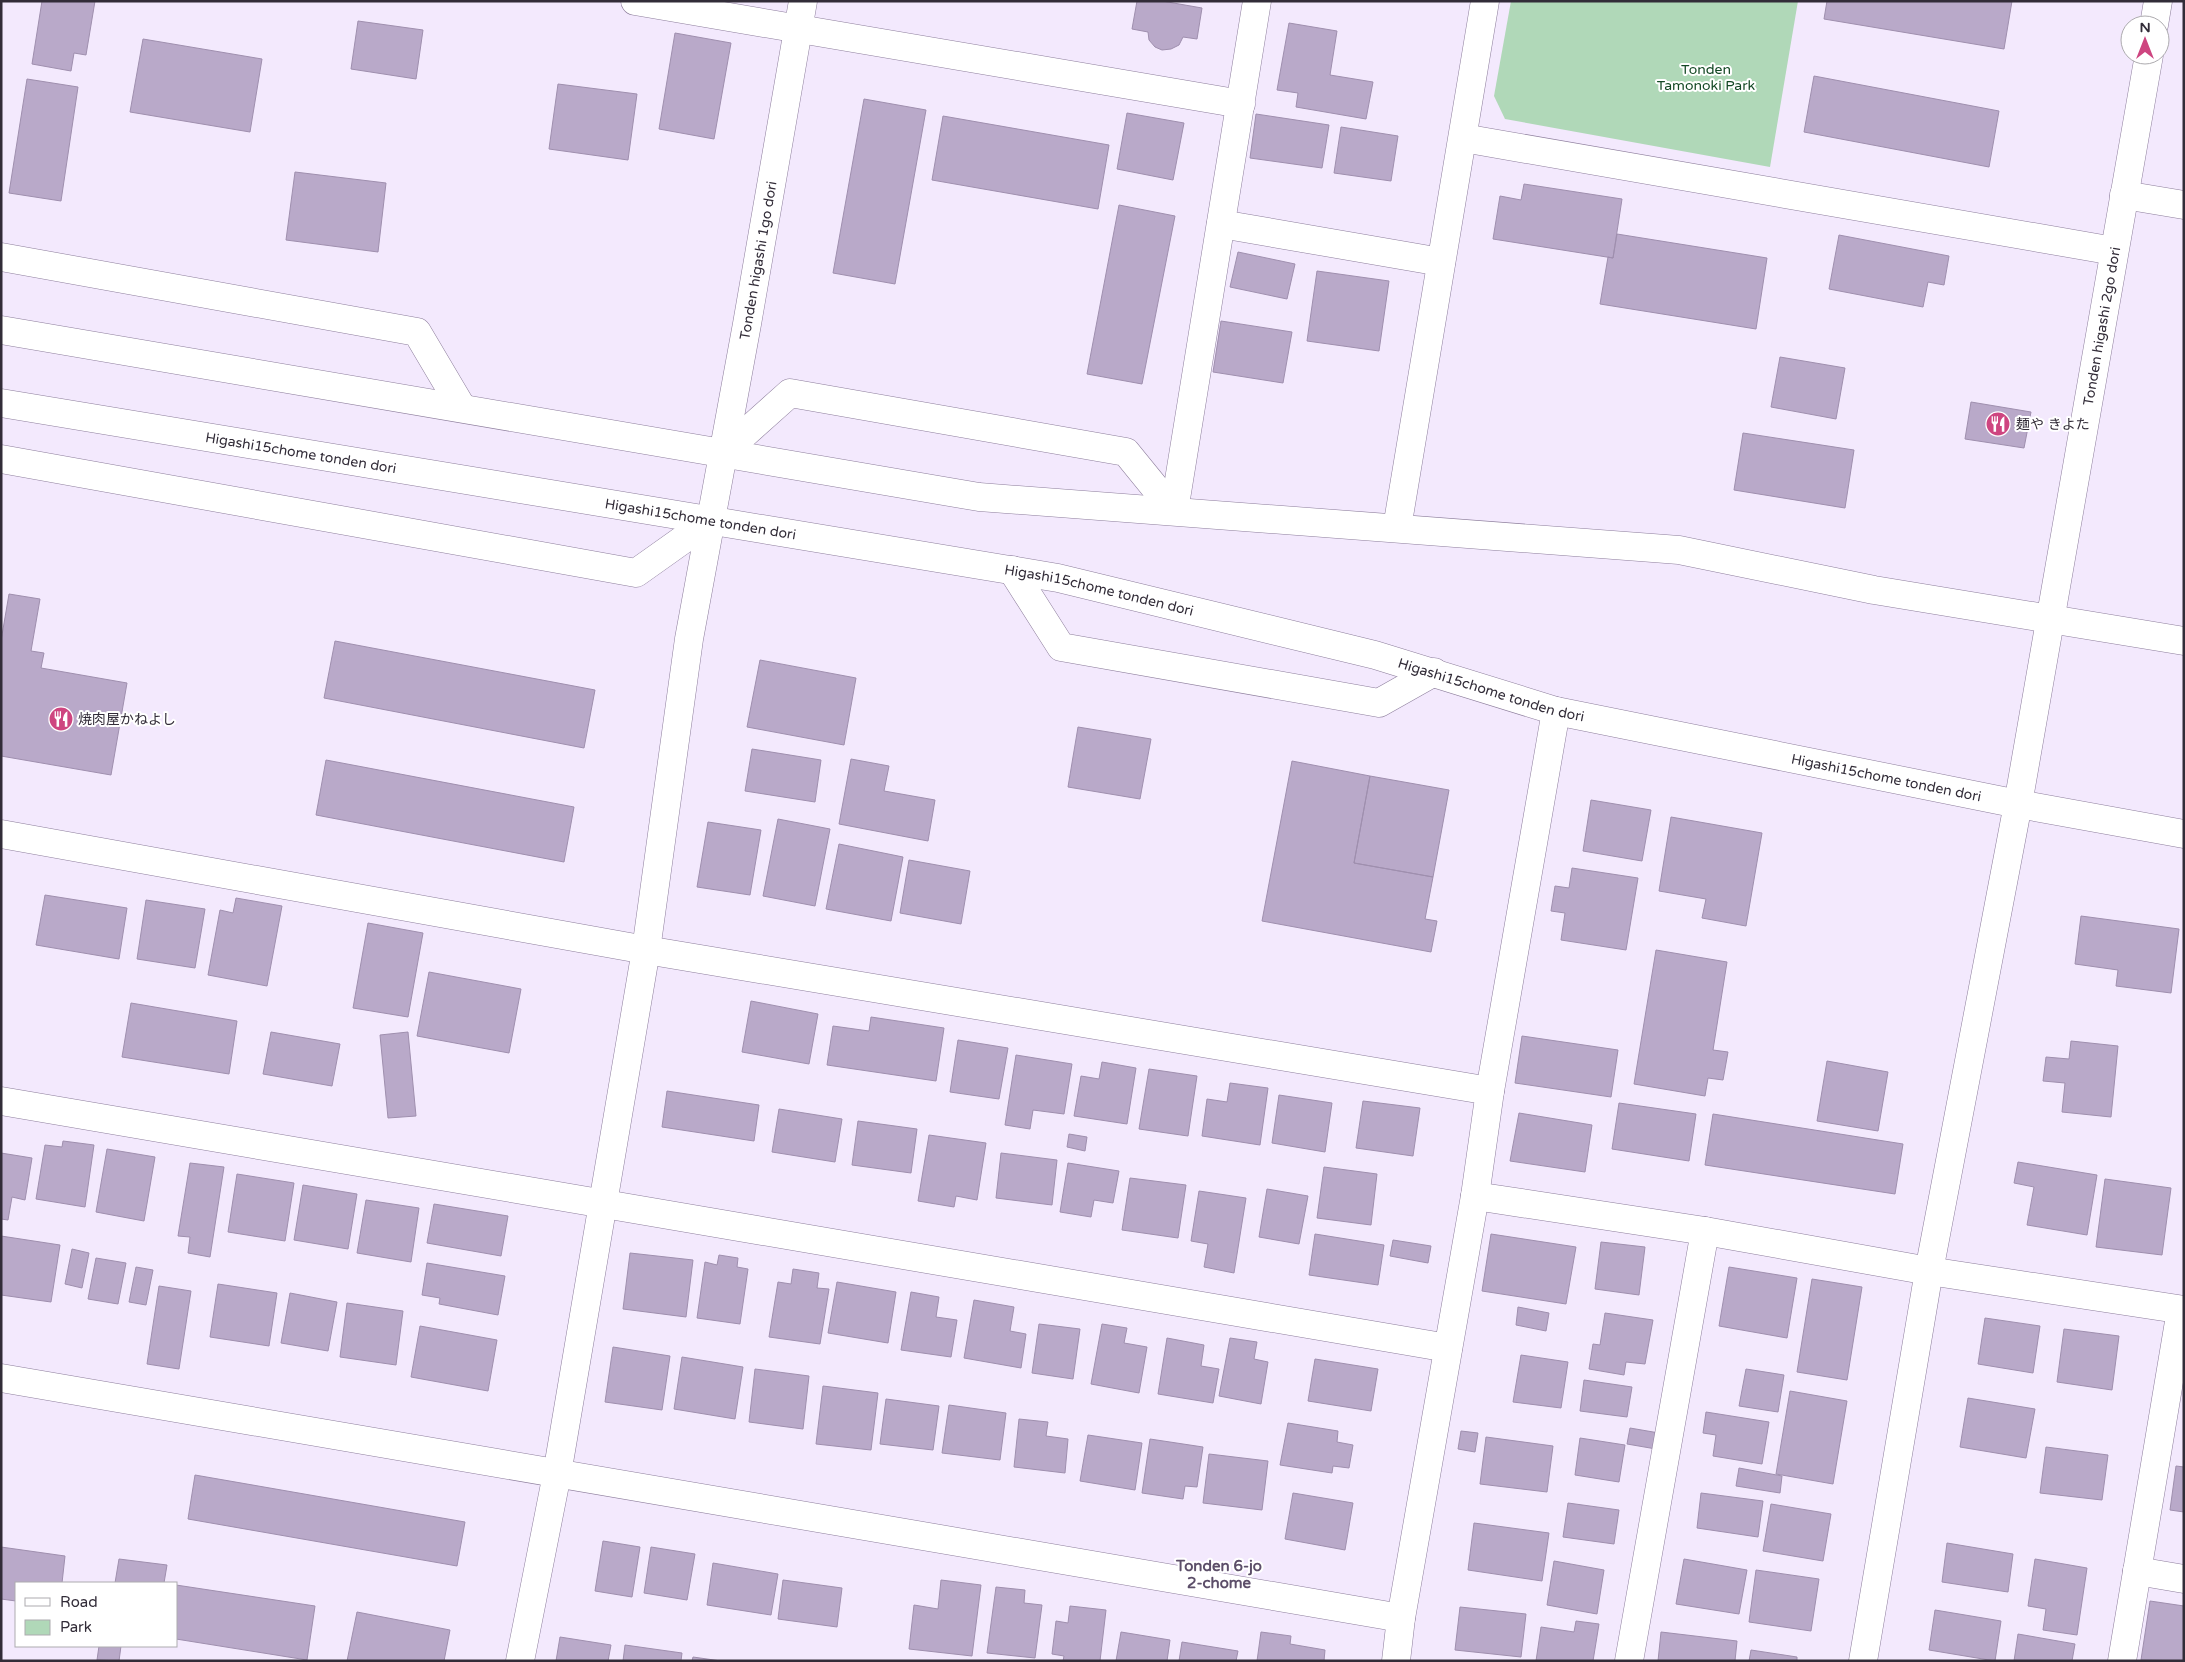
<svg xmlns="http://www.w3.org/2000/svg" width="2185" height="1662" font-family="'Varela Round','Noto Sans JP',sans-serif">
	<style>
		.green { fill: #b0d8b8 }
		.building { fill: #b9a9c9; stroke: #9f8fae }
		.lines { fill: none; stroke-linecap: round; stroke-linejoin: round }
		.minor-casing { stroke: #8d7e9c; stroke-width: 29 }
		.minor { stroke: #fff; stroke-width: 28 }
		.labels { text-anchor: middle; stroke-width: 4; stroke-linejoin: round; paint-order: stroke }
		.park-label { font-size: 14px; fill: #134824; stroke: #fff }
		.street-label { font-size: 14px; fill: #322c38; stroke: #fff }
		.poi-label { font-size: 14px; fill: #322c38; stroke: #fff; text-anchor: start }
		.neighbourhood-label { font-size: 15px; font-weight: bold; fill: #5c4e69; stroke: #fff }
	</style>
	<rect width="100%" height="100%" fill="#f3e9fd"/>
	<path class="green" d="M 1511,1 L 1798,1 L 1770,167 L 1505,119 L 1494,96 Z"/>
	<path class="building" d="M 42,1 L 95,1 L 86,55 L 74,53 L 71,71 L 32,64 Z
		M 1137,1 L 1162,1 L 1202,8 L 1197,39 L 1183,37 L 1179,45 L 1171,49 L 1162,50 L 1155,47 L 1149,40 L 1148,32 L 1132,29 Z
		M 1827,1 L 2012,1 L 2004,49 L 1824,19 Z
		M 358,21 L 423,30 L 416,79 L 351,69 Z
		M 1289,23 L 1337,31 L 1330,75 L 1373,82 L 1366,119 L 1296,107 L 1298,93 L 1277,90 Z
		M 675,33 L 731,43 L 714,139 L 659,129 Z
		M 143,39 L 262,59 L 250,132 L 130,112 Z
		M 1814,76 L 1999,111 L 1989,167 L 1804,132 Z
		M 27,79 L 78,87 L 61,201 L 9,193 Z
		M 558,84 L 637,94 L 628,160 L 549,149 Z
		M 864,99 L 926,110 L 895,284 L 833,273 Z
		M 1127,113 L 1184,123 L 1173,180 L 1117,169 Z
		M 1256,114 L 1329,125 L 1322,168 L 1250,158 Z
		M 943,116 L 1109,145 L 1098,209 L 932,180 Z
		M 1341,127 L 1398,136 L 1391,181 L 1334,173 Z
		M 295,172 L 386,183 L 378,252 L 286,240 Z
		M 1524,184 L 1622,199 L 1613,258 L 1493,239 L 1500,196 L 1521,200 Z
		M 1119,205 L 1175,216 L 1142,384 L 1087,374 Z
		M 1617,234 L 1767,258 L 1756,329 L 1600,304 L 1608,257 L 1613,258 Z
		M 1839,235 L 1949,256 L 1944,285 L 1928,282 L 1923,307 L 1829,289 Z
		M 1238,252 L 1295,264 L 1287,299 L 1230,287 Z
		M 1317,271 L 1389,281 L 1379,351 L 1307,341 Z
		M 1221,321 L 1292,332 L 1283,383 L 1213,372 Z
		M 1780,357 L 1845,368 L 1836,419 L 1771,407 Z
		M 1971,402 L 2031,412 L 2024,448 L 1965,439 Z
		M 1743,433 L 1854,450 L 1845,508 L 1734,490 Z
		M 9,594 L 40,599 L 31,651 L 44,653 L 41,668 L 127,683 L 111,775 L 1,756 L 1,641 Z
		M 335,641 L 595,690 L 584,748 L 324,698 Z
		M 760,660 L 856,678 L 844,745 L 747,727 Z
		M 1078,727 L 1151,739 L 1140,799 L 1068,787 Z
		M 752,749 L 821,760 L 815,802 L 745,791 Z
		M 851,759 L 889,766 L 884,791 L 935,800 L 928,841 L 839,824 Z
		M 326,760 L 574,807 L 564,862 L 316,815 Z
		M 1292,761 L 1370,776 L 1354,863 L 1433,877 L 1425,919 L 1437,921 L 1431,952 L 1262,921 Z
		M 1370,776 L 1449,790 L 1433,877 L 1354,863 Z
		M 1591,800 L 1651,810 L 1642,861 L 1583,851 Z
		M 1671,817 L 1762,833 L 1746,926 L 1702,918 L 1706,899 L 1659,891 Z
		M 778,819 L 830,829 L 815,906 L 763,896 Z
		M 708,822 L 761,830 L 750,895 L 697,887 Z
		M 839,844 L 903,857 L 891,921 L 826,909 Z
		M 909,860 L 970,871 L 961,924 L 900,913 Z
		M 1572,868 L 1638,878 L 1626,950 L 1561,940 L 1565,913 L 1551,911 L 1555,886 L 1569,888 Z
		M 45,895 L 127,908 L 119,959 L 36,945 Z
		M 236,898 L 282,906 L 267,986 L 208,975 L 220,910 L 233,913 Z
		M 146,900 L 205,909 L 195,968 L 137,959 Z
		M 2081,916 L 2179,929 L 2171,993 L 2116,986 L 2118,970 L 2075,964 Z
		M 368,923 L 423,933 L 408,1017 L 353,1008 Z
		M 1656,950 L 1727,962 L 1713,1050 L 1728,1052 L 1723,1080 L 1708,1078 L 1705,1096 L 1634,1084 Z
		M 429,972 L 521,989 L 509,1053 L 417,1036 Z
		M 751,1001 L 818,1014 L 809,1064 L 742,1052 Z
		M 131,1003 L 237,1021 L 229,1074 L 122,1057 Z
		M 871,1017 L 944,1028 L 936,1081 L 827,1065 L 833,1026 L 869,1031 Z
		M 271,1032 L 340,1044 L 332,1086 L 263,1074 Z
		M 408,1032 L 416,1116 L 388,1118 L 380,1035 Z
		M 1522,1036 L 1618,1050 L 1611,1097 L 1515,1083 Z
		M 958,1040 L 1008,1048 L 999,1099 L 950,1092 Z
		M 2071,1041 L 2118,1046 L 2111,1117 L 2062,1112 L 2065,1083 L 2043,1081 L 2046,1057 L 2069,1059 Z
		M 1016,1055 L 1072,1064 L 1064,1114 L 1033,1110 L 1030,1129 L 1005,1125 Z
		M 1827,1061 L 1888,1072 L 1878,1131 L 1817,1121 Z
		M 1102,1062 L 1136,1068 L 1127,1124 L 1074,1116 L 1081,1076 L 1099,1079 Z
		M 1149,1069 L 1197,1076 L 1188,1136 L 1139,1129 Z
		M 1230,1083 L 1268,1088 L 1260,1145 L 1202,1136 L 1207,1099 L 1227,1102 Z
		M 667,1091 L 759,1105 L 754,1141 L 662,1127 Z
		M 1279,1095 L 1332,1103 L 1325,1152 L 1272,1143 Z
		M 1363,1101 L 1420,1108 L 1413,1156 L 1356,1148 Z
		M 1619,1103 L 1696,1114 L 1689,1161 L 1612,1149 Z
		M 779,1109 L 842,1119 L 835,1162 L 772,1152 Z
		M 1519,1113 L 1592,1125 L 1585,1172 L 1510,1161 Z
		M 1713,1114 L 1903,1144 L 1895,1194 L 1705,1165 Z
		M 858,1121 L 917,1129 L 911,1173 L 852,1165 Z
		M 1069,1134 L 1087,1137 L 1085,1151 L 1067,1147 Z
		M 929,1135 L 986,1143 L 977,1200 L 956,1196 L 954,1207 L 918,1201 Z
		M 63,1141 L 94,1145 L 85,1207 L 36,1199 L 45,1145 L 62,1147 Z
		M 107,1149 L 155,1157 L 144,1221 L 96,1212 Z
		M 1,1153 L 32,1158 L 25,1200 L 12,1197 L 8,1220 L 1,1219 Z
		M 1001,1153 L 1057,1160 L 1052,1205 L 996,1198 Z
		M 2018,1162 L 2097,1175 L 2087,1235 L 2027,1225 L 2034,1187 L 2014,1183 Z
		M 190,1163 L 224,1167 L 210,1257 L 188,1253 L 190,1237 L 178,1236 Z
		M 1068,1163 L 1119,1171 L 1113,1203 L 1094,1200 L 1091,1217 L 1060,1212 Z
		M 1324,1167 L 1377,1174 L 1371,1225 L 1317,1218 Z
		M 237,1174 L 294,1183 L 285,1241 L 228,1232 Z
		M 1130,1178 L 1186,1185 L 1178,1238 L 1122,1230 Z
		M 2105,1179 L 2171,1188 L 2162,1255 L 2096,1247 Z
		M 303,1185 L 357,1194 L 348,1249 L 294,1240 Z
		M 1267,1189 L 1308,1196 L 1299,1244 L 1259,1237 Z
		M 1199,1191 L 1246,1198 L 1234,1273 L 1204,1267 L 1208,1244 L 1191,1241 Z
		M 366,1200 L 419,1208 L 411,1262 L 357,1253 Z
		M 434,1204 L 508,1216 L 501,1256 L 427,1243 Z
		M 1315,1234 L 1384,1245 L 1378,1285 L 1309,1275 Z
		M 1491,1234 L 1576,1247 L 1566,1304 L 1482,1291 Z
		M 1,1236 L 60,1245 L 51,1302 L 1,1295 Z
		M 1393,1240 L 1431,1246 L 1428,1263 L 1390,1256 Z
		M 1601,1242 L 1645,1247 L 1639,1295 L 1595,1289 Z
		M 72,1249 L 89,1253 L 82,1288 L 65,1284 Z
		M 630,1253 L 693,1260 L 686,1317 L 623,1309 Z
		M 719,1255 L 738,1258 L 737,1267 L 748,1269 L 740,1324 L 697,1318 L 705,1262 L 717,1265 Z
		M 96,1258 L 126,1263 L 118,1304 L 88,1299 Z
		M 427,1263 L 505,1276 L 498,1315 L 439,1304 L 440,1298 L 422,1295 Z
		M 136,1267 L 153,1270 L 146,1305 L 129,1302 Z
		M 1729,1267 L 1797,1278 L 1787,1338 L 1719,1326 Z
		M 793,1269 L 819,1273 L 817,1288 L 829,1289 L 820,1344 L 769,1337 L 778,1282 L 791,1284 Z
		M 1812,1279 L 1862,1287 L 1847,1380 L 1797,1372 Z
		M 837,1282 L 896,1292 L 888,1343 L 828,1333 Z
		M 218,1284 L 277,1293 L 269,1346 L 210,1337 Z
		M 159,1286 L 191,1291 L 179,1369 L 147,1364 Z
		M 911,1292 L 939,1297 L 936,1317 L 957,1320 L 951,1357 L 901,1350 Z
		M 290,1293 L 337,1302 L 328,1351 L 281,1343 Z
		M 974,1300 L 1014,1307 L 1010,1331 L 1026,1334 L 1021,1368 L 964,1358 Z
		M 347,1303 L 403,1311 L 396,1365 L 340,1357 Z
		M 1518,1307 L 1549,1313 L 1546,1331 L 1516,1325 Z
		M 1605,1313 L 1653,1320 L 1645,1364 L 1626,1362 L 1624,1375 L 1589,1369 L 1593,1344 L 1600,1345 Z
		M 1985,1318 L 2040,1326 L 2033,1373 L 1978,1364 Z
		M 1039,1324 L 1080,1329 L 1073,1379 L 1032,1373 Z
		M 1102,1324 L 1127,1328 L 1124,1343 L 1147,1347 L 1139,1393 L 1091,1384 Z
		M 420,1326 L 497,1340 L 488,1391 L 411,1377 Z
		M 2064,1329 L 2119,1336 L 2112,1390 L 2057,1382 Z
		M 1167,1338 L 1204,1345 L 1201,1366 L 1219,1369 L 1213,1403 L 1158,1394 Z
		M 1230,1338 L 1257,1342 L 1254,1359 L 1268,1362 L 1261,1404 L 1219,1396 Z
		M 613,1347 L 670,1356 L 662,1410 L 605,1402 Z
		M 1521,1355 L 1568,1362 L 1561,1408 L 1513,1402 Z
		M 682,1357 L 743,1367 L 735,1419 L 674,1409 Z
		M 1315,1359 L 1378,1369 L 1371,1411 L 1308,1401 Z
		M 755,1369 L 809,1376 L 803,1429 L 749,1422 Z
		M 1746,1369 L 1784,1375 L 1778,1412 L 1739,1406 Z
		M 1584,1380 L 1632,1387 L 1627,1417 L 1580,1411 Z
		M 823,1386 L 878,1393 L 871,1450 L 816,1444 Z
		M 1790,1391 L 1847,1401 L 1833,1484 L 1776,1474 Z
		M 1968,1398 L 2035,1409 L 2026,1458 L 1960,1447 Z
		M 886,1399 L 939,1406 L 933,1450 L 880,1444 Z
		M 949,1405 L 1006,1413 L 1000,1460 L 942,1453 Z
		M 1706,1412 L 1769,1422 L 1762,1464 L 1713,1456 L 1716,1435 L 1703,1433 Z
		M 1019,1419 L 1048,1422 L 1046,1436 L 1068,1439 L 1065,1473 L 1014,1467 Z
		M 1288,1423 L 1338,1431 L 1337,1442 L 1353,1445 L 1349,1468 L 1333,1466 L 1332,1473 L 1280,1465 Z
		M 1630,1428 L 1659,1433 L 1656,1449 L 1627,1444 Z
		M 1461,1431 L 1478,1433 L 1475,1452 L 1458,1449 Z
		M 1088,1435 L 1142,1443 L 1135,1490 L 1080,1481 Z
		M 1486,1437 L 1553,1446 L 1547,1492 L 1480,1484 Z
		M 1580,1438 L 1625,1445 L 1619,1482 L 1575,1475 Z
		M 1150,1439 L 1203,1447 L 1197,1487 L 1185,1486 L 1183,1499 L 1142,1493 Z
		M 2046,1447 L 2108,1455 L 2102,1500 L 2040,1493 Z
		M 1209,1454 L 1268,1461 L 1262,1510 L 1203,1503 Z
		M 2176,1466 L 2184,1467 L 2184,1512 L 2170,1510 Z
		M 1739,1468 L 1782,1476 L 1780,1493 L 1736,1486 Z
		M 195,1475 L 465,1522 L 457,1566 L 188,1519 Z
		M 1293,1493 L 1353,1503 L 1345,1550 L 1285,1539 Z
		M 1701,1493 L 1763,1501 L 1758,1537 L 1697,1528 Z
		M 1568,1503 L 1619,1510 L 1614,1544 L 1563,1537 Z
		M 1771,1504 L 1831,1514 L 1823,1561 L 1763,1551 Z
		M 1474,1523 L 1549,1533 L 1542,1581 L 1468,1570 Z
		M 603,1541 L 640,1547 L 632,1597 L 595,1591 Z
		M 1947,1543 L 2013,1554 L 2008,1592 L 1942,1582 Z
		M 1,1547 L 65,1556 L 62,1583 L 16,1583 L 16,1601 L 1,1599 Z
		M 651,1547 L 695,1554 L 687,1600 L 644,1593 Z
		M 119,1559 L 167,1565 L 164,1583 L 115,1583 Z
		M 1684,1559 L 1747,1570 L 1739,1614 L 1676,1604 Z
		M 2035,1559 L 2087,1568 L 2077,1635 L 2043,1630 L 2046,1609 L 2028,1606 Z
		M 1554,1561 L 1604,1570 L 1597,1614 L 1547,1605 Z
		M 713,1563 L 778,1574 L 771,1615 L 707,1605 Z
		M 1756,1570 L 1819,1579 L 1811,1631 L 1749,1622 Z
		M 783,1580 L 842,1588 L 837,1627 L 778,1619 Z
		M 941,1580 L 981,1585 L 972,1656 L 909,1649 L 914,1605 L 938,1609 Z
		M 176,1585 L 315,1606 L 307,1660 L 176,1639 Z
		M 996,1587 L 1025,1590 L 1024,1603 L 1042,1605 L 1035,1658 L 987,1653 Z
		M 2150,1601 L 2184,1606 L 2184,1661 L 2141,1660 Z
		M 1070,1606 L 1106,1610 L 1100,1661 L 1063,1661 L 1064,1656 L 1052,1654 L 1056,1621 L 1068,1623 Z
		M 1460,1607 L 1526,1614 L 1521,1657 L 1455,1650 Z
		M 1935,1610 L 2001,1621 L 1995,1661 L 1929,1650 Z
		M 357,1612 L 450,1630 L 444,1661 L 347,1661 Z
		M 1576,1621 L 1599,1624 L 1593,1661 L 1536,1661 L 1541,1627 L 1574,1632 Z
		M 1121,1632 L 1170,1640 L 1167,1661 L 1116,1661 Z
		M 1261,1632 L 1291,1636 L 1290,1644 L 1325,1650 L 1324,1661 L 1257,1661 Z
		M 1661,1632 L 1737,1641 L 1735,1661 L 1658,1661 Z
		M 2018,1634 L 2075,1644 L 2072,1661 L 2014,1661 Z
		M 560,1637 L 611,1645 L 608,1661 L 556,1661 Z
		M 1182,1642 L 1238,1651 L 1236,1661 L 1179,1661 Z
		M 625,1645 L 682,1653 L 681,1661 L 623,1661 Z
		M 99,1646 L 121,1646 L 119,1661 L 97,1660 Z
		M 1751,1650 L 1797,1657 L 1797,1661 L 1749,1661 Z
		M 693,1657 L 721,1661 L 692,1661 Z"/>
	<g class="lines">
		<defs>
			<g id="minor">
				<path d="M 635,1 L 1241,104"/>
				<path d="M 2154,25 L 2158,1"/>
				<path d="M 1463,138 L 2114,251"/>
				<path d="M 2124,195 L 2184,205"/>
				<path d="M 1221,224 L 1441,262"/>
				<path d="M 1,257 L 417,332 L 462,408"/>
				<path d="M 1,330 L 979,497 L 1679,550 L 1874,590 L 2184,641"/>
				<path id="s1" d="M 1,403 L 1058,578 L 1375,655 L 1556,711 L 2018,804 L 2184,834"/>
				<path d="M 724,452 L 790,393 L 1126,452 L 1174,511"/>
				<path d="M 1,459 L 636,573 L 712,519"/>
				<path d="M 1174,511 L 1257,1"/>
				<path d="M 1397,528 L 1485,1"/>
				<path d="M 1012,570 L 1061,647 L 1379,703 L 1434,672"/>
				<path d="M 1,834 L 646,950 L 1490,1091"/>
				<path d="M 1,1101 L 1448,1348"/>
				<path d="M 1475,1196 L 1705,1231 L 1929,1271 L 2184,1310"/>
				<path d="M 1,1378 L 1401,1618"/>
				<path d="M 2137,1571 L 2184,1579"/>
				<path id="s2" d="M 520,1661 L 557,1474 L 646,950 L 689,639 L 747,324 L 803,1"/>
				<path d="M 1396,1661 L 1401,1618 L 1475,1196 L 1490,1091 L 1556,711"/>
				<path d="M 1629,1661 L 1705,1231"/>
				<path id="s3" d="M 1863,1661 L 1929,1271 L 2018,804 L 2149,55"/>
				<path d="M 2122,1661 L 2181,1310"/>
			</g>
		</defs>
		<use href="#minor" class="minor-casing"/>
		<use href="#minor" class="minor"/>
	</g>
	<defs>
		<symbol id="restaurant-disc" viewBox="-11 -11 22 22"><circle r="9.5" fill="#ce4580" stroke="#fff"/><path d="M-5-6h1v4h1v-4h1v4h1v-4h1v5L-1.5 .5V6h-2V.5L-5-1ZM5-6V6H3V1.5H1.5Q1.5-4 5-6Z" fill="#fff"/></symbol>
	</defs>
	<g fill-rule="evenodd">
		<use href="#restaurant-disc" x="1984" y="410" width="28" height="28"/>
		<use href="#restaurant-disc" x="47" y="705" width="28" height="28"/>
	</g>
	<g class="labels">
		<g class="park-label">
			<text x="1706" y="74">Tonden<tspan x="1706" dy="16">Tamonoki Park</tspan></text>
		</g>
		<g class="street-label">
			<text dy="5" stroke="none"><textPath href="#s2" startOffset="1421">Tonden higashi 1go dori</textPath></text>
			<text dy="5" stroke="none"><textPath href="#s3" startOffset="1356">Tonden higashi 2go dori</textPath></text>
			<text dy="5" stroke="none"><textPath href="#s1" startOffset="304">Higashi15chome tonden dori</textPath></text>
			<text dy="5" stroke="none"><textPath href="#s1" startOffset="709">Higashi15chome tonden dori</textPath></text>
			<text dy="5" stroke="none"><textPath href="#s1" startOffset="1114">Higashi15chome tonden dori</textPath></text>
			<text dy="5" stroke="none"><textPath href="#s1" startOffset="1519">Higashi15chome tonden dori</textPath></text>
			<text dy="5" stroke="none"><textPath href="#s1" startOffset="1924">Higashi15chome tonden dori</textPath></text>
		</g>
		<g class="poi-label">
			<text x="2016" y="429">麺や きよた</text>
			<text x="78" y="724">焼肉屋かねよし</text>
		</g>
		<g class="neighbourhood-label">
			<text x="1219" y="1571">Tonden 6-jo<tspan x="1219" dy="17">2-chome</tspan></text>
		</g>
	</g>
	<rect width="2185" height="1662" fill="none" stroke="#322c38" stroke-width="5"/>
	<rect x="15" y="1582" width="162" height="65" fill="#ffffff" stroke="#adabaf"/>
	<rect x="25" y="1598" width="25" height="8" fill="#ffffff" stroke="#adabaf"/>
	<text x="60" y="1607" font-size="15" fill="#322c38">Road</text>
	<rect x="25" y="1620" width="25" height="15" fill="#b0d8b8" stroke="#adabaf"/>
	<text x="60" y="1632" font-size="15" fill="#322c38">Park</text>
	<g transform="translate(2145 40)"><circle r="24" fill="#ffffff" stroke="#adabaf"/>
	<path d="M0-4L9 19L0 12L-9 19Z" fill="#ce4580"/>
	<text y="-8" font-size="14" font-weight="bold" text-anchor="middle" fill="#322c38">N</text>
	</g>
</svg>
